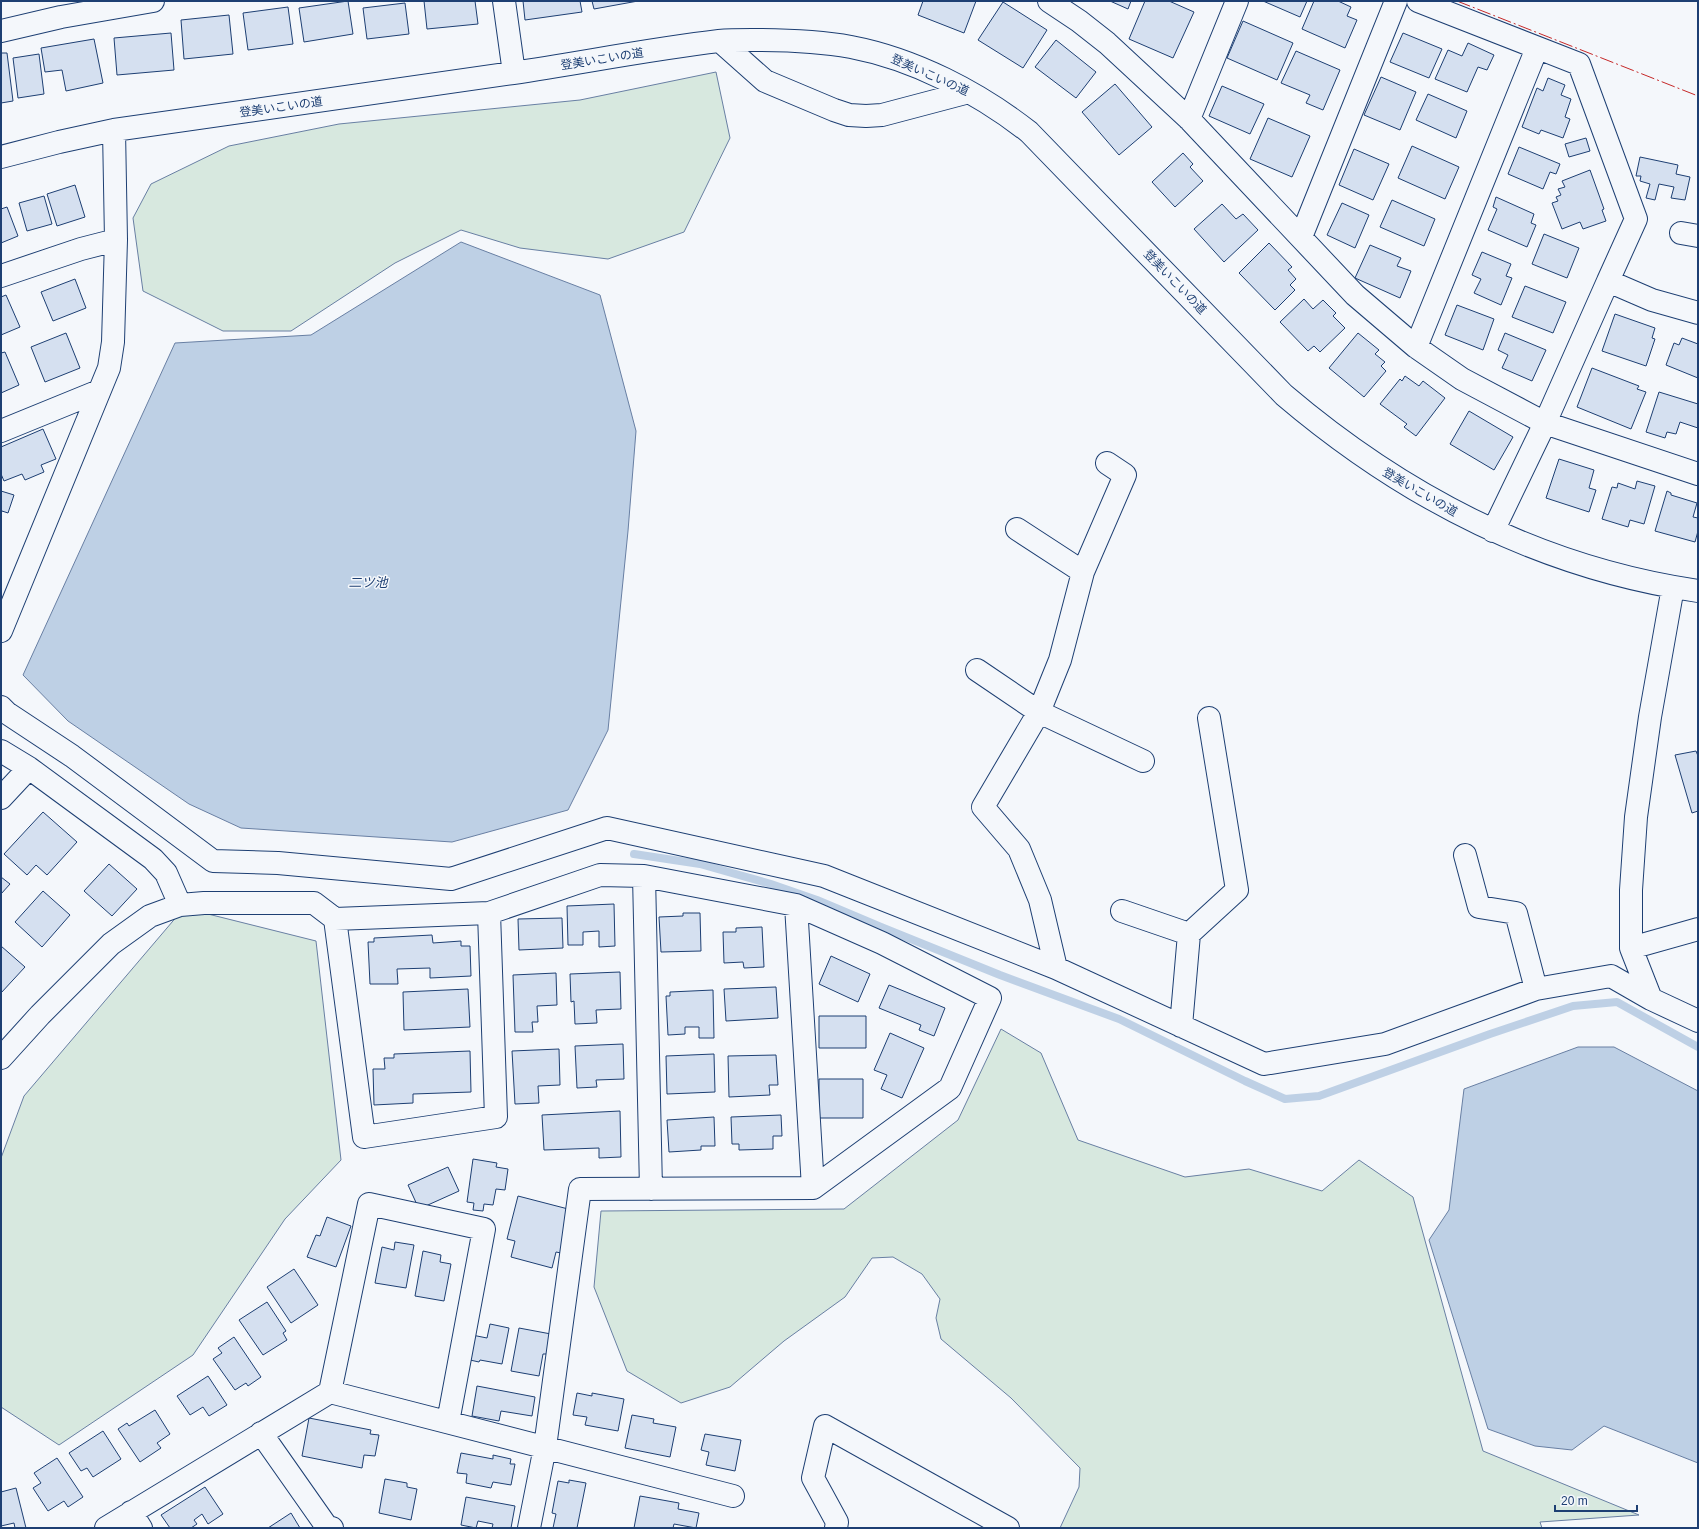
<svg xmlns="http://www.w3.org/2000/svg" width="1699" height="1529" font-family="Helvetica,'Noto Sans JP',sans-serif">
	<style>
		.green { fill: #d7e8df; stroke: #687fa3 }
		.water { fill: #bed0e5; stroke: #687fa3 }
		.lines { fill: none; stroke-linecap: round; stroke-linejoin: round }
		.stream { stroke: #bed0e5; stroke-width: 8 }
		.building { fill: #d5e0f0; stroke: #1d3f73 }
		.minor-casing { stroke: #1d3f73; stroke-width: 24 }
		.minor { stroke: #f4f7fb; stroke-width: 22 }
		.power { stroke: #c62828; stroke-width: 1; stroke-dasharray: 14 3 2 3; stroke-linecap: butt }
		.labels { text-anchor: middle; stroke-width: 3; stroke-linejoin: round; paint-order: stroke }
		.street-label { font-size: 12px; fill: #1d3f73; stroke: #f4f7fb }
		.water-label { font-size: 13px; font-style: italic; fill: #1d3f73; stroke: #f4f7fb }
	</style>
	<rect width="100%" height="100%" fill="#f4f7fb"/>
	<path class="green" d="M 716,72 L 730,138 L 684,232 L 608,259 L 520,248 L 461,230 L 395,263 L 291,331 L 223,331 L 143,291 L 133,218 L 151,184 L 229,146 L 339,124 L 580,100 Z
		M 184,908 L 316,941 L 341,1160 L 285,1219 L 193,1355 L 59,1445 L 1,1407 L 1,1158 L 24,1096 Z
		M 1001,1029 L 1041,1053 L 1078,1140 L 1185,1177 L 1249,1169 L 1322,1191 L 1359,1160 L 1413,1197 L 1483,1451 L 1639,1515 L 1540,1522 L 1542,1528 L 1060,1528 L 1079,1487 L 1080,1468 L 1011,1398 L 941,1339 L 936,1318 L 940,1299 L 922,1274 L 893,1257 L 872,1258 L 845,1297 L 784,1341 L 730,1387 L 681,1403 L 627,1371 L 594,1287 L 601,1211 L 844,1209 L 958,1120 Z"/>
	<path class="water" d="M 461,242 L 600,295 L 636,431 L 628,531 L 608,730 L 568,810 L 452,842 L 241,828 L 189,804 L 68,721 L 23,675 L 175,343 L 311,335 Z
		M 1578,1047 L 1614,1047 L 1698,1091 L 1698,1463 L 1604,1426 L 1572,1450 L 1535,1446 L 1488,1429 L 1429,1240 L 1449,1210 L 1464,1089 Z"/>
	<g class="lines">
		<path class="stream" d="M 634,854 L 700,864 L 771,884 L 817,900 L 881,927 L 1000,975 L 1119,1019 L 1245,1081 L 1285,1099 L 1319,1096 L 1490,1034 L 1573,1006 L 1617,1002 L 1698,1047"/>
	</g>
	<path class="building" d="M 348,1 L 353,34 L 304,42 L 299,8 Z
		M 424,1 L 475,1 L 478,24 L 427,29 Z
		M 523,1 L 580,1 L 582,12 L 525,20 Z
		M 592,1 L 638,1 L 594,9 Z
		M 923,1 L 976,1 L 964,33 L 918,15 Z
		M 1110,1 L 1131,1 L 1128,9 Z
		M 1145,1 L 1169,1 L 1194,12 L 1173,58 L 1129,39 Z
		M 1263,1 L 1307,1 L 1300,17 Z
		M 1314,1 L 1338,1 L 1351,7 L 1347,16 L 1357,20 L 1345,48 L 1302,29 Z
		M 1003,2 L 1047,30 L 1023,68 L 978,40 Z
		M 405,3 L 409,34 L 367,39 L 363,8 Z
		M 288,7 L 293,44 L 248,50 L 243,13 Z
		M 229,15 L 233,54 L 184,59 L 181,20 Z
		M 1243,21 L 1293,43 L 1277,80 L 1227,58 Z
		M 171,33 L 174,70 L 117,75 L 114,38 Z
		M 1403,33 L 1442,49 L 1429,78 L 1390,62 Z
		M 94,39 L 103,83 L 66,91 L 62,70 L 45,72 L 41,48 Z
		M 1056,40 L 1096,72 L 1076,98 L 1035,67 Z
		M 1468,43 L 1494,55 L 1487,70 L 1478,67 L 1467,92 L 1435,79 L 1448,50 L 1462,56 Z
		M 1296,51 L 1340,70 L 1323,110 L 1306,103 L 1310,95 L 1281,83 Z
		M 1,53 L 7,53 L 13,101 L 1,103 Z
		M 39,54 L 44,94 L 18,98 L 13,58 Z
		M 1381,77 L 1416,92 L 1400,130 L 1364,115 Z
		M 1548,78 L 1565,85 L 1561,95 L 1571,99 L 1565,117 L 1570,119 L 1563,138 L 1541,130 L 1539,134 L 1522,127 L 1537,88 L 1543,91 Z
		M 1115,84 L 1152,127 L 1119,155 L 1082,112 Z
		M 1222,86 L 1264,104 L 1250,134 L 1209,116 Z
		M 1428,94 L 1467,111 L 1456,138 L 1416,120 Z
		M 1268,118 L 1310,136 L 1292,177 L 1250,159 Z
		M 1586,138 L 1590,151 L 1569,157 L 1565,144 Z
		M 1412,146 L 1459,167 L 1445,199 L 1398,178 Z
		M 1519,147 L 1560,164 L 1556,174 L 1550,172 L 1543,189 L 1508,174 Z
		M 1354,149 L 1389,164 L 1373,200 L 1339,185 Z
		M 1183,153 L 1193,164 L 1190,167 L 1203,181 L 1175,207 L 1152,182 Z
		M 1640,157 L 1678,165 L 1676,174 L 1690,177 L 1685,200 L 1671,198 L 1674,187 L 1659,184 L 1655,200 L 1646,198 L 1650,184 L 1640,181 L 1641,176 L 1636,176 Z
		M 1590,170 L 1604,209 L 1602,210 L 1606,221 L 1583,229 L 1580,222 L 1562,229 L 1552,203 L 1558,201 L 1556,197 L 1561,195 L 1558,189 L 1565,187 L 1562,181 Z
		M 75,185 L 85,217 L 57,226 L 47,194 Z
		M 44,196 L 52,224 L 27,231 L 19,203 Z
		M 1496,197 L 1534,214 L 1531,223 L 1536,225 L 1527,247 L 1488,230 L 1497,209 L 1493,207 Z
		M 1392,200 L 1435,219 L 1424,246 L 1380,227 Z
		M 1342,203 L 1369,215 L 1355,248 L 1327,235 Z
		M 1222,204 L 1236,219 L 1243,214 L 1258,230 L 1224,262 L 1194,229 Z
		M 7,207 L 18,236 L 1,243 L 1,209 Z
		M 1544,234 L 1579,248 L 1567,278 L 1532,264 Z
		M 1269,243 L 1292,267 L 1288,270 L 1296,279 L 1290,285 L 1295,290 L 1275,310 L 1239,273 Z
		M 1370,245 L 1401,258 L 1397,266 L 1411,271 L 1400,298 L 1355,278 Z
		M 1482,252 L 1511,264 L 1506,276 L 1512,278 L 1501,305 L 1474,293 L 1481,279 L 1472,275 Z
		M 75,279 L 86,308 L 53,321 L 41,292 Z
		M 1525,286 L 1566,302 L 1553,333 L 1512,317 Z
		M 6,295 L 20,327 L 1,335 L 1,297 Z
		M 1304,299 L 1313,309 L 1323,300 L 1336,313 L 1333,316 L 1345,328 L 1320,352 L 1314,346 L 1308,351 L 1280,322 Z
		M 1457,305 L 1494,319 L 1483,350 L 1445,335 Z
		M 1615,314 L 1655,328 L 1652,338 L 1655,339 L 1646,366 L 1602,351 Z
		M 66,333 L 80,368 L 45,382 L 31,347 Z
		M 1358,333 L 1379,350 L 1375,354 L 1385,362 L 1381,366 L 1386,371 L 1364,397 L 1329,368 Z
		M 1505,333 L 1546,350 L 1532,381 L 1502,368 L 1508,355 L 1498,350 Z
		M 1682,338 L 1698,344 L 1698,378 L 1666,365 L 1674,343 L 1679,345 Z
		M 5,352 L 19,385 L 1,393 L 1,353 Z
		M 1592,368 L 1639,386 L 1637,389 L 1646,392 L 1631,429 L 1577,407 Z
		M 1405,376 L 1419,386 L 1423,381 L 1445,398 L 1416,436 L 1404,427 L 1407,424 L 1380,404 L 1400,379 L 1402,381 Z
		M 1659,392 L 1698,404 L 1698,428 L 1680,422 L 1676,434 L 1667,432 L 1665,438 L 1646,432 Z
		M 1469,411 L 1513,437 L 1494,470 L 1450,444 Z
		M 43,429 L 56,459 L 41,465 L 44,472 L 25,480 L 22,474 L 4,481 L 1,474 L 1,447 Z
		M 1559,459 L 1594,470 L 1589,488 L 1596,490 L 1589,512 L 1546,498 Z
		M 1637,481 L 1655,486 L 1644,524 L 1630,520 L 1628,527 L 1602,519 L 1612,487 L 1617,488 L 1618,483 L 1635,489 Z
		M 1,491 L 14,495 L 8,513 L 2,511 L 1,514 Z
		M 1667,491 L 1671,493 L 1671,495 L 1697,503 L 1693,517 L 1698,518 L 1698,531 L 1695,542 L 1655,531 Z
		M 1696,751 L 1698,756 L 1698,811 L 1692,813 L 1675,755 Z
		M 43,812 L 77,842 L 47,875 L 36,865 L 27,875 L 4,854 Z
		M 109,864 L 137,889 L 112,916 L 84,891 Z
		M 1,877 L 10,884 L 1,894 Z
		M 43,891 L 70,915 L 42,947 L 15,922 Z
		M 614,904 L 615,946 L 599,947 L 599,931 L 583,932 L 583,945 L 568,945 L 567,906 Z
		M 683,913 L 700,913 L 701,951 L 661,952 L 659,917 L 683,916 Z
		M 562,918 L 563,948 L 519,950 L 518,919 Z
		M 762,927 L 764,967 L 744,968 L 743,962 L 724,963 L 723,932 L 736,932 L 736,928 Z
		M 432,935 L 433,943 L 461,941 L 461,946 L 470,946 L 471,976 L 430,978 L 430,968 L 397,969 L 398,984 L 370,984 L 368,942 L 374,942 L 374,938 Z
		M 1,946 L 25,967 L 1,993 Z
		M 831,956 L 870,974 L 858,1002 L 819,984 Z
		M 620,972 L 621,1009 L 596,1010 L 597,1023 L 575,1024 L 574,1001 L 571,1002 L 570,974 Z
		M 556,973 L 557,1005 L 537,1006 L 538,1022 L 532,1022 L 533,1032 L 515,1032 L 513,975 Z
		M 889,985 L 945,1008 L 934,1036 L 919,1030 L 921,1025 L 879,1008 Z
		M 776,987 L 778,1018 L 726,1021 L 724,989 Z
		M 468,989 L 470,1027 L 404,1030 L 403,992 Z
		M 713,990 L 714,1038 L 699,1038 L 699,1027 L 685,1027 L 685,1034 L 668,1035 L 666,996 L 670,996 L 670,992 Z
		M 819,1016 L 866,1016 L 866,1048 L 819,1048 Z
		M 890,1033 L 924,1048 L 902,1098 L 881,1089 L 887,1075 L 874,1070 Z
		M 623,1044 L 624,1079 L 596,1080 L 597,1087 L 577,1088 L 575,1046 Z
		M 559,1049 L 560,1085 L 538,1086 L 539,1103 L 515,1104 L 512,1051 Z
		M 470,1051 L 471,1092 L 413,1094 L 413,1103 L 374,1105 L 373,1069 L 385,1069 L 384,1058 L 394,1058 L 394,1054 Z
		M 714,1054 L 715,1092 L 667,1094 L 666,1056 Z
		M 776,1055 L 778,1085 L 769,1085 L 770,1095 L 729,1097 L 728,1056 Z
		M 819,1079 L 863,1079 L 863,1118 L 819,1118 Z
		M 620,1111 L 621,1157 L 599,1158 L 599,1148 L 544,1150 L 542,1115 Z
		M 781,1115 L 782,1136 L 773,1136 L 773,1149 L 739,1150 L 739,1144 L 732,1144 L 731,1117 Z
		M 714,1117 L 715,1146 L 701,1146 L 701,1150 L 669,1152 L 667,1120 Z
		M 473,1159 L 497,1163 L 496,1167 L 508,1169 L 505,1190 L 496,1189 L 493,1205 L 484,1204 L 483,1211 L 473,1210 L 474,1203 L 467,1202 Z
		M 448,1167 L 459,1191 L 419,1209 L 408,1185 Z
		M 518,1196 L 572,1210 L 561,1253 L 556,1252 L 552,1268 L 511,1257 L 515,1241 L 507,1239 Z
		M 327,1217 L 351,1226 L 336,1267 L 307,1257 L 316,1235 L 320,1236 Z
		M 395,1242 L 414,1245 L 406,1288 L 375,1283 L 382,1247 L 394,1250 Z
		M 423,1251 L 441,1255 L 440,1262 L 451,1264 L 444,1301 L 415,1296 Z
		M 294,1269 L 318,1305 L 291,1323 L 267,1287 Z
		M 267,1302 L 286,1331 L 283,1333 L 287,1340 L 263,1355 L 239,1320 Z
		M 490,1324 L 509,1328 L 502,1364 L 480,1360 L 479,1362 L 470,1360 L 472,1335 L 487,1338 Z
		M 519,1328 L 551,1334 L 547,1354 L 543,1354 L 539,1376 L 511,1371 Z
		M 234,1337 L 261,1377 L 248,1386 L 246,1383 L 235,1390 L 213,1359 L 222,1353 L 218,1348 Z
		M 208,1376 L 227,1405 L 209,1416 L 203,1407 L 190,1415 L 177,1396 Z
		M 477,1386 L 535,1397 L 532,1416 L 501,1411 L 499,1421 L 472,1416 Z
		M 577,1393 L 592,1396 L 592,1393 L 624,1399 L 618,1431 L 585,1425 L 587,1417 L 573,1415 Z
		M 155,1410 L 170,1434 L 157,1443 L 161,1448 L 140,1462 L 118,1429 L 127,1423 L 129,1426 Z
		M 632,1415 L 654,1419 L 653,1423 L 676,1427 L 670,1457 L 625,1448 Z
		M 309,1418 L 371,1430 L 370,1434 L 379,1435 L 375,1456 L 364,1455 L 362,1468 L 302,1456 Z
		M 103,1431 L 121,1459 L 93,1477 L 87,1468 L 81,1471 L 69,1453 Z
		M 705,1434 L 741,1440 L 735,1471 L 706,1465 L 709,1452 L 701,1450 Z
		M 461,1453 L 493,1459 L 493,1455 L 511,1459 L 510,1464 L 515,1464 L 511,1485 L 493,1482 L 491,1488 L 466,1483 L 467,1474 L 457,1473 Z
		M 57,1458 L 83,1497 L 68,1507 L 64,1501 L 48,1511 L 33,1488 L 41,1483 L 34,1473 Z
		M 385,1479 L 407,1483 L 407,1487 L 417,1489 L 411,1520 L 379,1513 Z
		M 569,1480 L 586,1483 L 577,1528 L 553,1528 L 556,1514 L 552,1513 L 558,1481 L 569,1483 Z
		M 205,1487 L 223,1514 L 208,1524 L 202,1514 L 194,1520 L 197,1524 L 191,1528 L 170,1528 L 161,1515 Z
		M 16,1488 L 26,1528 L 15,1528 L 14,1523 L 1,1526 L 1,1492 Z
		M 640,1496 L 679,1503 L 678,1509 L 699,1513 L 696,1528 L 674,1524 L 673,1528 L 634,1528 Z
		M 466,1497 L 515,1506 L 511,1528 L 492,1528 L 493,1524 L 478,1521 L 476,1528 L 461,1525 Z
		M 291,1513 L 300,1528 L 268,1528 Z"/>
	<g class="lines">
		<defs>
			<path id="minor" d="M 504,1 L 514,73
				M 1049,1 L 1079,21 L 1107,43 L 1189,119 L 1355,295 L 1416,347 L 1462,379 L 1545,423 L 1698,474
				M 1418,1 L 1579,64 L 1636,219 L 1608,281
				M 1,31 L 61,17 L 153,1
				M 720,41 L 765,81 L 834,110 L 849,115 L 866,116 L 882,115 L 969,92
				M 1189,119 L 1237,1
				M 1,157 L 59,142 L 114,130 C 247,111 380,93 513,73 C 581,63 650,49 719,41 C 729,40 741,40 752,40 C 785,40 818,41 851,47 C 914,59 978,92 1029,132 L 1284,395 C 1404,497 1541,568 1698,591
				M 1681,233 L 1698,236
				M 1301,237 L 1396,1
				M 1,276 L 81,249 L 116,240
				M 1416,347 L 1537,48
				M 1,431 L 99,391
				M 1017,529 L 1083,572 L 1060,660 L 1039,712 L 983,807 L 1019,849 L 1040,900 L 1056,968
				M 1493,531 L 1545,423 L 1608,281 L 1652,300 L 1698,313
				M 1083,572 L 1125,475 L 1107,463
				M 1,631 L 109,368 L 113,342 L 116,240 L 114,130
				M 977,670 L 1039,712 L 1143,761
				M 1,707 L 7,713 L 72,756 L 213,861 L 278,863 L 451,879 L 607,828 L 824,876 L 1056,968 L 1264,1064 L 1385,1044 L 1536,989 L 1611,976 L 1651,999 L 1698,1021
				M 1,751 L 29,768 L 153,859 L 166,873 L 180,905 L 204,903 L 314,903 L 335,919 L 489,913 L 600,875 L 644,876 L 796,905 L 882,943 L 990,998 L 950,1088 L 813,1188 L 580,1189 L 545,1447 L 529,1528
				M 1,798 L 29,768
				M 1465,855 L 1479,907 L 1516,913 L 1536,989
				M 644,876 L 651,1189
				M 796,905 L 813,1188
				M 1122,911 L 1189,934
				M 335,919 L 364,1137 L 496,1117 L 489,913
				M 1631,948 L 1698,929
				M 1651,999 L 1631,948 L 1631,890 L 1636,817 L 1650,717 L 1673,587
				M 1181,1026 L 1189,934 L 1237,890 L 1209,718
				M 1,1058 L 40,1015 L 111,944 L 150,916 L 180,905
				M 330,1392 L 369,1204 L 484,1229 L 448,1422
				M 261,1433 L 327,1527 L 332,1528
				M 131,1512 L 141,1528
				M 106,1528 L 330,1392 L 733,1496
				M 836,1528 L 837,1522 L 813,1478 L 825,1426 L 1008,1528"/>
		</defs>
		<use href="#minor" class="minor-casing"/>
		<use href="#minor" class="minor"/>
		<path class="power" d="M 1457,1 L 1698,96"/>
	</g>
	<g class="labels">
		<g class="street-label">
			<text transform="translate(602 59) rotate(-9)" y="4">登美いこいの道</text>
			<text transform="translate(930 75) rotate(24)" y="4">登美いこいの道</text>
			<text transform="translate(281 107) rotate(-8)" y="4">登美いこいの道</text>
			<text transform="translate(1175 282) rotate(46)" y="4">登美いこいの道</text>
			<text transform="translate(1420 492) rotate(30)" y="4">登美いこいの道</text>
		</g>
		<g class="water-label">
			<text x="368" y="587">二ツ池</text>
		</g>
	</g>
	<rect width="1699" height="1529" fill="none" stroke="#1d3f73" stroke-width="4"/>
	<path d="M1555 1505v6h82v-6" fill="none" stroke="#1d3f73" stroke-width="2"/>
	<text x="1561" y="1505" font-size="12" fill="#1d3f73" stroke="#f4f7fb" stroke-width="3" paint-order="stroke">20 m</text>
</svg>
